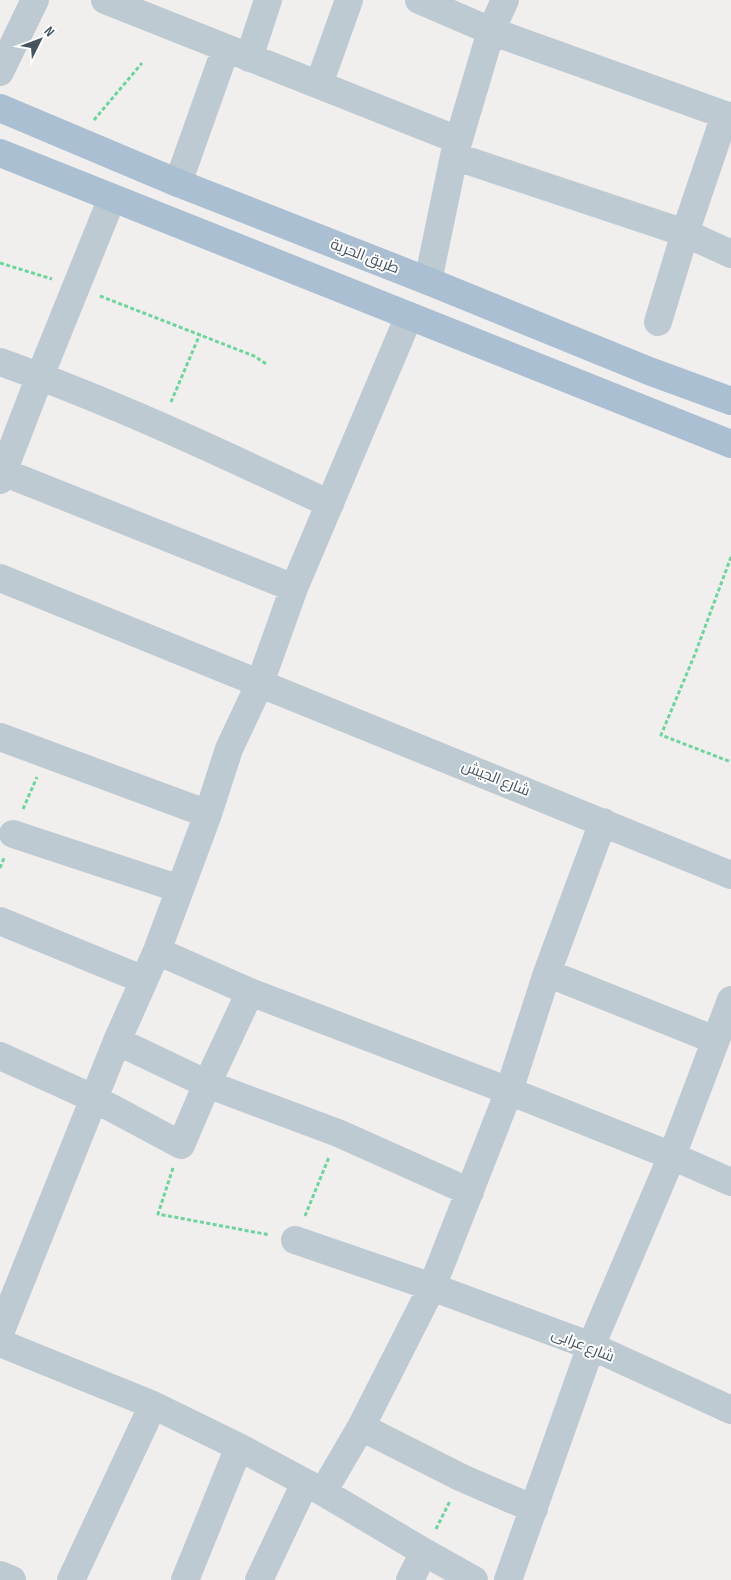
<svg xmlns="http://www.w3.org/2000/svg" width="731" height="1580" font-family="'Sofia Sans Condensed',Cairo,sans-serif">
	<style>
		.lines { fill: none; stroke-linecap: round; stroke-linejoin: round }
		.path { stroke: #6bd69c; stroke-width: 3; stroke-dasharray: 4 2.5; stroke-linecap: butt }
		.minor { stroke: #bdcad2; stroke-width: 28 }
		.major { stroke: #aabfd1; stroke-width: 28 }
		.labels { text-anchor: middle; stroke-width: 4; stroke-linejoin: round; paint-order: stroke }
		.street-label { font-size: 15px; fill: #44535e; stroke: #fff }
	</style>
	<rect width="100%" height="100%" fill="#f1eeee"/>
	<g class="lines">
		<path class="path" d="M 94,120 L 142,63
			M 0,263 L 52,279
			M 100,296 L 254,356 L 268,365
			M 171,402 L 200,334
			M 731,557 L 695,654 L 661,735 L 731,762
			M 23,809 L 37,777
			M 0,868 L 4,858
			M 173,1168 L 158,1214 L 270,1235
			M 305,1216 L 329,1157
			M 436,1529 L 450,1501"/>
		<path class="minor" d="M 105,0 L 458,140
			M 419,0 L 491,31 L 731,117
			M 249,58 L 268,0
			M 0,72 L 35,0
			M 319,84 L 349,0
			M 454,156 L 685,233 L 731,254
			M 178,183 L 226,48
			M 428,281 L 454,156 L 491,31 L 505,0
			M 658,322 L 685,233 L 725,115
			M 0,362 C 113,402 221,453 330,504
			M 3,472 L 294,588
			M 0,480 L 40,376 L 112,198
			M 0,578 L 731,875
			M 0,737 L 208,814
			M 13,834 L 180,889
			M 0,921 L 144,980
			M 157,951 L 250,992 L 509,1091 L 672,1156 L 731,1182
			M 547,973 L 715,1040
			M 117,1041 L 207,1084 L 338,1133 L 470,1192
			M 0,1056 L 95,1099 L 181,1145 L 207,1084 L 250,992
			M 295,1240 L 432,1287 L 591,1346 L 731,1410
			M 0,1333 L 117,1041 L 157,951 L 208,814 L 229,749 L 260,683 L 294,588 L 409,316
			M 0,1343 L 153,1405 L 239,1447 L 323,1492 L 424,1552 L 474,1580
			M 361,1427 L 462,1478 L 534,1509
			M 323,1492 L 361,1427 L 432,1287 L 509,1091 L 547,973 L 603,822
			M 0,1575 L 12,1580
			M 71,1580 L 153,1405
			M 185,1580 L 239,1447
			M 259,1580 L 305,1483
			M 410,1580 L 424,1552
			M 508,1580 L 591,1346 L 672,1156 L 731,1000"/>
		<path class="major" d="M 0,108 L 178,183 L 428,281 L 649,371 L 731,401
			M 0,153 L 731,444"/>
	</g>
	<g class="labels">
		<g class="street-label">
			<text transform="translate(365 256) rotate(21)" y="5">طريق الحرية</text>
			<text transform="translate(496 778) rotate(22)" y="5">شارع الجيش</text>
			<text transform="translate(583 1345) rotate(22)" y="5">شارع عرابى</text>
		</g>
	</g>
	<g transform="translate(40 40) rotate(48)" stroke="#ffffff" stroke-width="4" paint-order="stroke">
	<path d="M0-4L9 19L0 12L-9 19Z" fill="#44535e"/>
	<text y="-8" font-size="14" font-weight="bold" text-anchor="middle" fill="#44535e">N</text>
	</g>
</svg>
